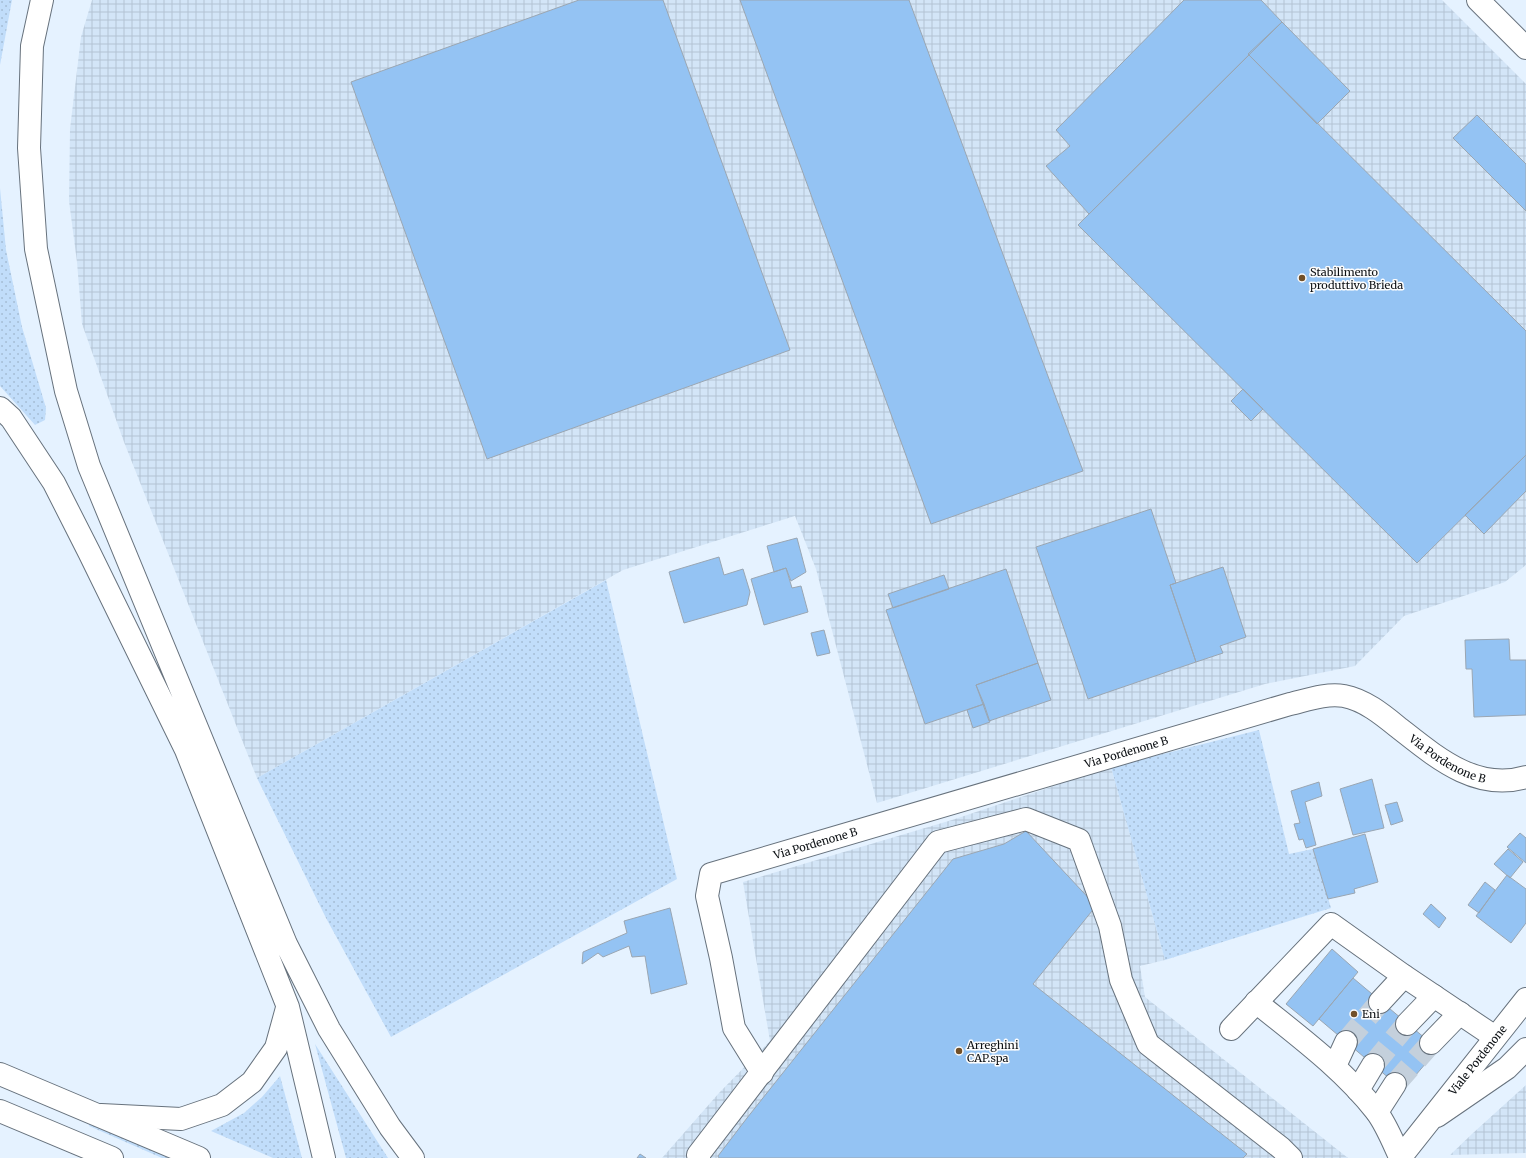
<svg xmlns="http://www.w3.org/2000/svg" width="1526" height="1158" font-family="Merriweather,serif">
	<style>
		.industrial { fill: url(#industrial-grid) }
		.grass { fill: url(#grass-dots) }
		.building { fill: #94c3f3; stroke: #9aa6b2 }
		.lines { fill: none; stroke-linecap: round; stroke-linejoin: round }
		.minor-tunnel { stroke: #c4d0dc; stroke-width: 22; stroke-dasharray: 22 11; stroke-linecap: butt }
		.minor-casing { stroke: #67727d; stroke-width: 24 }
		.major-casing { stroke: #67727d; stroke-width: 24 }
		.highway-casing { stroke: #67727d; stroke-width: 24 }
		.minor { stroke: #fff; stroke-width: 22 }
		.major { stroke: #fff; stroke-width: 22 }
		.highway { stroke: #fff; stroke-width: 22 }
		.poi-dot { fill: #725028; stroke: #fdfdfd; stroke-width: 1.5 }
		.labels { text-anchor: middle; stroke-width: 3; stroke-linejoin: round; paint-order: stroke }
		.poi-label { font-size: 11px; fill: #0c1014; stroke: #fdfdfd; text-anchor: start }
		.street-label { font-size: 11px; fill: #0c1014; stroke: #fdfdfd }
	</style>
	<defs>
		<pattern id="industrial-grid" width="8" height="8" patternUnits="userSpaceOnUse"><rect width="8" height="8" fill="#d3e5f7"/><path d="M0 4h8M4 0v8" fill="none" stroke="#b4c3d3"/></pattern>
		<pattern id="grass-dots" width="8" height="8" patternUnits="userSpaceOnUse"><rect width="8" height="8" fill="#c1ddfa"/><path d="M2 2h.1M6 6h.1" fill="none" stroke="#a5bdd5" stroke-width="1.8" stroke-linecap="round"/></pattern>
	</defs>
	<rect width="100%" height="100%" fill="#e5f2ff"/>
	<path class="industrial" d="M 92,0 L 1442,0 L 1526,84 L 1526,565 L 1505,582 L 1404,616 L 1355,666 L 1265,684 L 877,803 L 816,569 L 795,516 L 623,570 L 257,778 L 124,442 L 82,324 L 77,262 L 69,201 L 70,129 L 81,37 Z
		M 1111,767 L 1165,960 L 1140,966 L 1145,997 L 1348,1158 L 662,1158 L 719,1093 L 770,1041 L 743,882 L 952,820 Z
		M 1526,1085 L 1526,1153 L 1450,1155 L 1473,1133 Z"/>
	<path class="grass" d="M 0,0 L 12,0 L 0,65 Z
		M 0,188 L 6,250 L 22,327 L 46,408 L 45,420 L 35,425 L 0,386 Z
		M 606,580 L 677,879 L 391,1037 L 326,918 L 257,778 Z
		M 1259,730 L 1289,854 L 1313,849 L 1331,908 L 1165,960 L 1111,767 Z
		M 315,1044 L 388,1158 L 346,1158 Z
		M 280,1076 L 302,1158 L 273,1158 L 211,1131 L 244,1113 L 262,1097 Z
		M 90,1123 L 170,1158 L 162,1158 L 89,1126 Z"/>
	<path class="building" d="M 579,0 L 663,0 L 790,350 L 487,459 L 351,82 Z
		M 740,0 L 909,0 L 1083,471 L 931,524 Z
		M 1184,0 L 1261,0 L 1282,22 L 1089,214 L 1046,166 L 1070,146 L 1056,130 Z
		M 1282,22 L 1350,91 L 1317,124 L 1248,54 Z
		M 1249,55 L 1526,331 L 1526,455 L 1417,563 L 1078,225 Z
		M 1477,115 L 1526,164 L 1526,211 L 1453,138 Z
		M 1243,389 L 1263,409 L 1251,421 L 1231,401 Z
		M 1526,455 L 1526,491 L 1484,534 L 1465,515 Z
		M 1151,509 L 1176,583 L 1170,585 L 1196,662 L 1088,699 L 1036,547 Z
		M 797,538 L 806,572 L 791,581 L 786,568 L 774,572 L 767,546 Z
		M 719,557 L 724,575 L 743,569 L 750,592 L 747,605 L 684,623 L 669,572 Z
		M 1223,567 L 1246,637 L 1220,646 L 1223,653 L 1196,662 L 1170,585 Z
		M 786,568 L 792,588 L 801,586 L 808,612 L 764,625 L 751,579 Z
		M 1006,569 L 1038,663 L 976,685 L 984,704 L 925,724 L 886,610 Z
		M 944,575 L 949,589 L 893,608 L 888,594 Z
		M 824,630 L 830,653 L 817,656 L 811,633 Z
		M 1509,639 L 1510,660 L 1526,660 L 1526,715 L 1474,717 L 1472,669 L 1466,669 L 1465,640 Z
		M 1038,663 L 1051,700 L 989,721 L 976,685 Z
		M 984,704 L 990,722 L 973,728 L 967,710 Z
		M 1372,779 L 1384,828 L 1353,835 L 1340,789 Z
		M 1319,782 L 1322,796 L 1305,802 L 1316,845 L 1306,848 L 1303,839 L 1299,840 L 1294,824 L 1300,823 L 1291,791 Z
		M 1397,802 L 1403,821 L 1391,825 L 1385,805 Z
		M 1026,831 L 1096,906 L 1033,984 L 1247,1154 L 1243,1158 L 719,1158 L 718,1156 L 747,1118 L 953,859 L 1004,844 Z
		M 1520,833 L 1526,838 L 1526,863 L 1507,847 Z
		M 1365,834 L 1378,882 L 1354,889 L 1355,893 L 1328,899 L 1313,849 Z
		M 1508,849 L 1523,862 L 1510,878 L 1494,864 Z
		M 1507,875 L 1526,889 L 1526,923 L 1511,943 L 1476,916 Z
		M 1485,882 L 1495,890 L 1479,913 L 1468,905 Z
		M 1431,904 L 1446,918 L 1439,928 L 1423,914 Z
		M 670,908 L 687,984 L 651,994 L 645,956 L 632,957 L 629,946 L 603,957 L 598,953 L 582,964 L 583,952 L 627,933 L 624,921 Z
		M 1332,949 L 1358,972 L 1313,1026 L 1286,1004 Z
		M 1353,978 L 1438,1049 L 1403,1090 L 1319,1019 Z
		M 640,1154 L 646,1158 L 637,1158 Z"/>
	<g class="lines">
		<path class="minor-tunnel" d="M 1346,1042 L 1380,1002
			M 1373,1065 L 1407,1024
			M 1395,1084 L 1431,1043"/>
		<defs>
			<g id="minor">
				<path d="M 1478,0 L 1526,48"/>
				<path d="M 1256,1002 C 1298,1036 1342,1068 1376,1111 C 1386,1124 1393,1142 1400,1157"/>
				<path d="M 1380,1002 L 1404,976"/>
				<path d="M 1407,1024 L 1434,996"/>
				<path d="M 1231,1029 L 1331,924 L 1404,976 L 1495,1037"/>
				<path d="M 1431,1043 L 1460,1013"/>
				<path d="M 1335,1066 L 1346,1042"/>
				<path id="s1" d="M 762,1073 L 734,1028 L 721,958 L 707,896 L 711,874 L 1290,704 C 1307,700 1326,693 1344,696 C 1365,700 1383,715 1399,728 C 1436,757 1476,792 1526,777"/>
				<path d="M 1358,1090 L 1373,1065"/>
				<path d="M 1377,1112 L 1395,1084"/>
				<path d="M 1437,1116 L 1507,1068 L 1526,1049"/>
				<path d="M 699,1158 L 698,1155 L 938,842 L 1026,819 L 1079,840 L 1110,926 L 1121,980 L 1148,1044 L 1281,1148 L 1291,1158"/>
			</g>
			<g id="major">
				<path d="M 0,1074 L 199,1158"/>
				<path d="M 0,1111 L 112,1158"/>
				<path id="s2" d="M 1400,1158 L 1526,999"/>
			</g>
			<path id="highway" d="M 42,0 L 32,46 L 29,148 L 36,249 L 66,391 L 89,466 L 286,944 L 329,1029 L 390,1127 L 413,1158
				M 0,408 L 11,418 L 54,483 L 89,552 L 186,750 L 288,1007 L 324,1158
				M 101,1115 L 181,1119 L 222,1105 L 252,1082 L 276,1048 L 287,1008"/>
		</defs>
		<use href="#minor" class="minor-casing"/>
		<use href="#major" class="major-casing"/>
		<use href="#highway" class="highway-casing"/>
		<use href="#minor" class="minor"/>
		<use href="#major" class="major"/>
		<use href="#highway" class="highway"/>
	</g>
	<g class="poi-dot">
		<circle cx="1302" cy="278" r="4"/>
		<circle cx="1354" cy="1014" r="4"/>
		<circle cx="959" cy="1051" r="4"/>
	</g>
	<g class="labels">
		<g class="poi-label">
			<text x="1310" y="276">Stabilimento<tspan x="1310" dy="13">produttivo Brieda</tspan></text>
			<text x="1362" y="1018">Eni</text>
			<text x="967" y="1049">Arreghini<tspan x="967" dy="13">CAP.spa</tspan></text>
		</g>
		<g class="street-label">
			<text dy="4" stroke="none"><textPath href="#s1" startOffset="643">Via Pordenone B</textPath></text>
			<text dy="4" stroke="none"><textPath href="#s1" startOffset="991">Via Pordenone B</textPath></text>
			<text dy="4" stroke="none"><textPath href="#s1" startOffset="319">Via Pordenone B</textPath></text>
			<text dy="4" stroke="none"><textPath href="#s2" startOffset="125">Viale Pordenone</textPath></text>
		</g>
	</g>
</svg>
